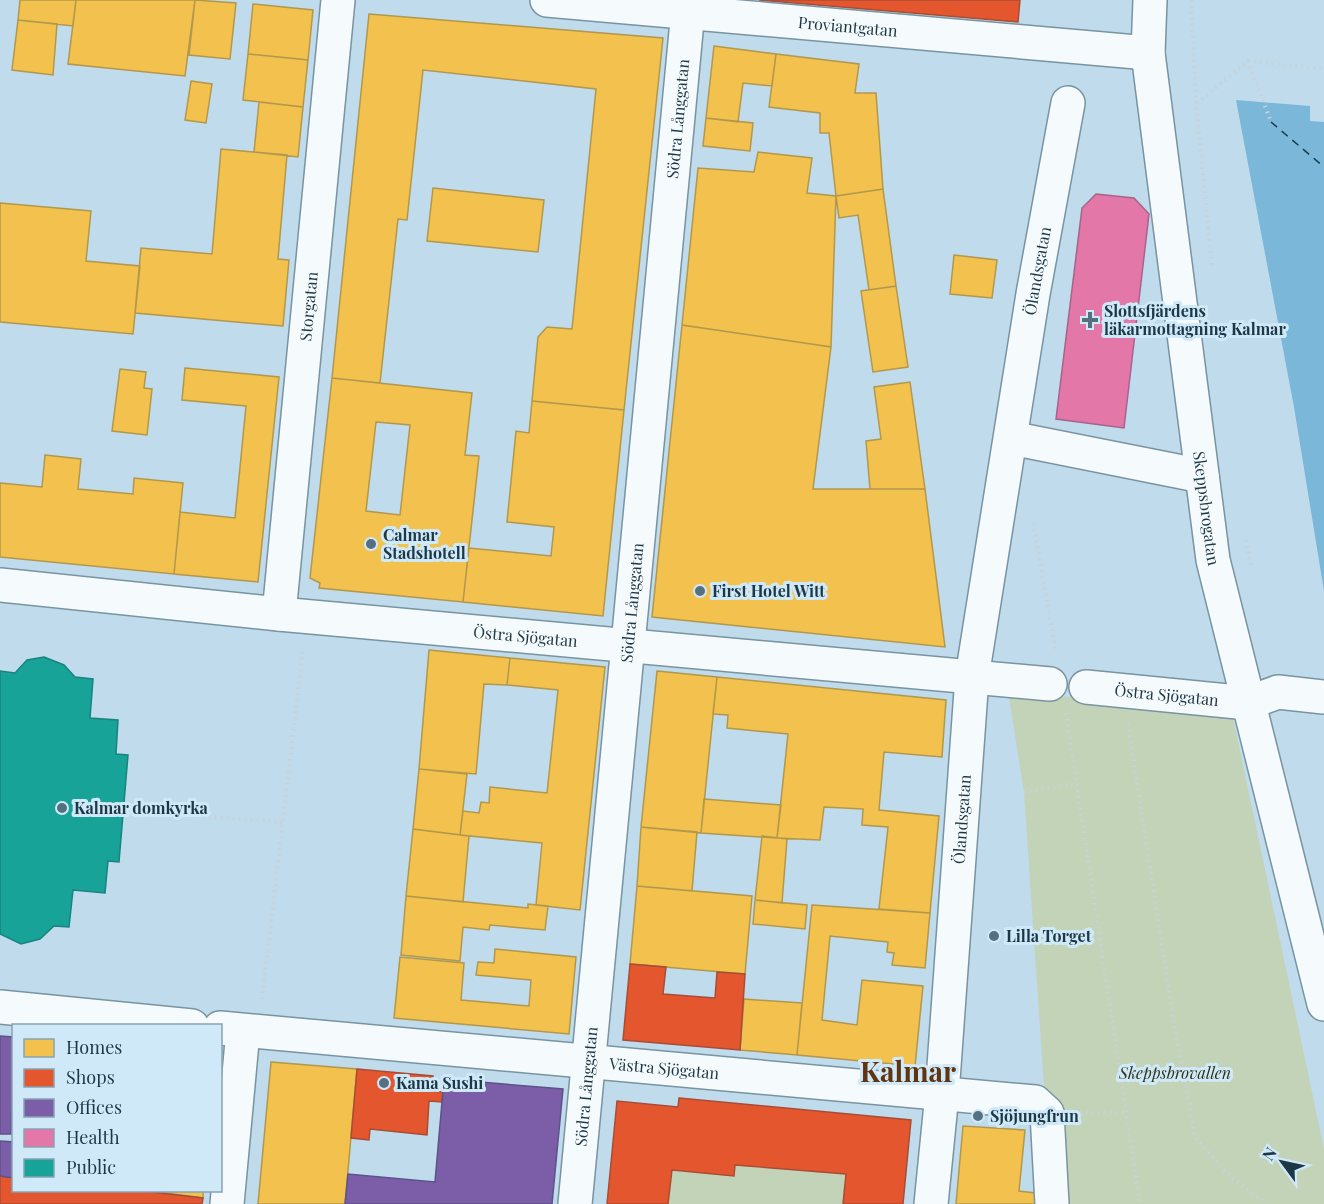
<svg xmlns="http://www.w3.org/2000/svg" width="1324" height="1204" font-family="'Playfair Display',serif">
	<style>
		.green { fill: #c2d3b8 }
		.water { fill: #7ab7d8 }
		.homes { fill: #f2c14e; stroke: #b2984c; stroke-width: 1.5; fill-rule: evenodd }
		.shops { fill: #e4572e; stroke: #a84d35; stroke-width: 1.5 }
		.offices { fill: #7b5ea7; stroke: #5e528a; stroke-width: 1.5 }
		.health { fill: #e377a8; stroke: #a7648b; stroke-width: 1.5 }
		.public { fill: #17a398; stroke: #18837f; stroke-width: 1.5 }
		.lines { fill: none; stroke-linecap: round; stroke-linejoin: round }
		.ferry { stroke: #1a3b4d; stroke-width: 1.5; stroke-dasharray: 8 6; stroke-linecap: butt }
		.minor-casing { stroke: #7993a1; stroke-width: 36 }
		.path { stroke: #c8d2d7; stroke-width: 4; stroke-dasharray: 1.5 4.5; stroke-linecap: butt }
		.minor { stroke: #f5fafc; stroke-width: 33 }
		.poi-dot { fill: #557080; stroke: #d0e9f9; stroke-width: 2 }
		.labels { text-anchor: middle; stroke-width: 6; stroke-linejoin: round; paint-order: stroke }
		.street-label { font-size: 16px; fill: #1c3746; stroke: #d0e9f9 }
		.poi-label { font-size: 16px; font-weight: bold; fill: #1c3746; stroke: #d0e9f9; text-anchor: start }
		.park-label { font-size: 16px; font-style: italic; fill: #2f3212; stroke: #d0e9f9 }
		.town-label { font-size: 28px; font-weight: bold; fill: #613411; stroke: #d0e9f9 }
	</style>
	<rect width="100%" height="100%" fill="#bfdbec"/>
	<path class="green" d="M 1008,691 L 1232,713 L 1324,1149 L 1324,1204 L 1052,1204 L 1024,792 Z
		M 735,1165 L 846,1174 L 843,1204 L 668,1204 L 672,1170 L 734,1176 Z"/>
	<path class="water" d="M 1236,100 L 1310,106 L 1310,121 L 1324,122 L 1324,591 L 1294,407 Z"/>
	<path class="homes" d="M 20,0 L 76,0 L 73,26 L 18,20 Z
		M 76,0 L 195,0 L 185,76 L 68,64 Z
		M 195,0 L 236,3 L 230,59 L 189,55 Z
		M 253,4 L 313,10 L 308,60 L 248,54 Z
		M 369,14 L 663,38 L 624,410 L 532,401 L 538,337 L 547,327 L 572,329 L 596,89 L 423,70 L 407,220 L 398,219 L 380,383 L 332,378 Z
		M 18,20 L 57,24 L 53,75 L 12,70 Z
		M 714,46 L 776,54 L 772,86 L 743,83 L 738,122 L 706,118 Z
		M 248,54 L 308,60 L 303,107 L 243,100 Z
		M 776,54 L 859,64 L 855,93 L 876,93 L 883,189 L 836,196 L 829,133 L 820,133 L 820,113 L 769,107 Z
		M 191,81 L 212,84 L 206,123 L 185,120 Z
		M 259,102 L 303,107 L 298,157 L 254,152 Z
		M 706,118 L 753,123 L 750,151 L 703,146 Z
		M 221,149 L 287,155 L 278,259 L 289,260 L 283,326 L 135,313 L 141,248 L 212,254 Z
		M 758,152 L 812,158 L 807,193 L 836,196 L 831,347 L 682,325 L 698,168 L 754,172 Z
		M 433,188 L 544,200 L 538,252 L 427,241 Z
		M 883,189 L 896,286 L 869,290 L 858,215 L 839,218 L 836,196 Z
		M 0,203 L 91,211 L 86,261 L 140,266 L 133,334 L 0,322 Z
		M 954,255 L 997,260 L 992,298 L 950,294 Z
		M 896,286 L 908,367 L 873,372 L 861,291 Z
		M 682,325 L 831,347 L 813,489 L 925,489 L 945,647 L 652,617 Z
		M 185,368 L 279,377 L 258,582 L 174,574 L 180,512 L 235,518 L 246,406 L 182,400 Z
		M 120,369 L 146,372 L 144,388 L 152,389 L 147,435 L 112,431 Z
		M 332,378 L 472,393 L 465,455 L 479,456 L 463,602 L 319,588 L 320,583 L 310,578 ZM 376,422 L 410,425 L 400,515 L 366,511 Z
		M 910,382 L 925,489 L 870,489 L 866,441 L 881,439 L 874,387 Z
		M 532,401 L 624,410 L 603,616 L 463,602 L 469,548 L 551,556 L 554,527 L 507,522 L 516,431 L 529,433 Z
		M 45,455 L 81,459 L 78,489 L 133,494 L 134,478 L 183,483 L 174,574 L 0,557 L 0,483 L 42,487 Z
		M 429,650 L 510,658 L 507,685 L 484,684 L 476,774 L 419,769 Z
		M 510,658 L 605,667 L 580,910 L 536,905 L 542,843 L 460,835 L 463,811 L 479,813 L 481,802 L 489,803 L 490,787 L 547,793 L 558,690 L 507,685 Z
		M 657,671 L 717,677 L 701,833 L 641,827 Z
		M 717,677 L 946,700 L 942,757 L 884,752 L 879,810 L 939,816 L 930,913 L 879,909 L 888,827 L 862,825 L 863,809 L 824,807 L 820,840 L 777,838 L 788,734 L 727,728 L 728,715 L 713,714 Z
		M 419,769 L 467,774 L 460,835 L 413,829 Z
		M 704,799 L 781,805 L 777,838 L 701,833 Z
		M 641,827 L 697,832 L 692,891 L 637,886 Z
		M 413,829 L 469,836 L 463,902 L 406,896 Z
		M 762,836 L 787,839 L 782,903 L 755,900 Z
		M 637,886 L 752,896 L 745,974 L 630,964 Z
		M 406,896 L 528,908 L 528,904 L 548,906 L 545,930 L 490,925 L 489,930 L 463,927 L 460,961 L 401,955 Z
		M 755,900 L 807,905 L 805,929 L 753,924 Z
		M 812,905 L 930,913 L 925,968 L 892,965 L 894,953 L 887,952 L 888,942 L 830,936 L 822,1020 L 857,1025 L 862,980 L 923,986 L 915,1066 L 797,1055 Z
		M 495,949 L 576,957 L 569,1034 L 394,1018 L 400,957 L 464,963 L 461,1000 L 529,1006 L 531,980 L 476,975 L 478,962 L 494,963 Z
		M 744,999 L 802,1003 L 797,1055 L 740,1050 Z
		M 271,1062 L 357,1069 L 345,1204 L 258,1204 Z
		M 963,1126 L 1025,1130 L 1019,1191 L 1035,1193 L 1036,1204 L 956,1204 Z
		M 144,1190 L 203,1190 L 203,1198 Z"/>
	<path class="shops" d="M 759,0 L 1020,0 L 1018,22 Z
		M 630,964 L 666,967 L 663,994 L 715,998 L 717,972 L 745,974 L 740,1050 L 623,1040 Z
		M 357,1069 L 433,1076 L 432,1091 L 443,1092 L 442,1102 L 429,1101 L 427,1135 L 370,1129 L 369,1140 L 351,1138 Z
		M 679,1098 L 911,1120 L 903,1204 L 843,1204 L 846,1174 L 735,1165 L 734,1176 L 672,1170 L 668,1204 L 607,1204 L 617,1101 L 678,1107 Z
		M 0,1176 L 14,1178 L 14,1190 L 134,1190 L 203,1198 L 202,1204 L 0,1204 Z"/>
	<path class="offices" d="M 0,1036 L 14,1037 L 11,1134 L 0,1134 Z
		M 444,1079 L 563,1089 L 552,1204 L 345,1204 L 348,1174 L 435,1182 Z
		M 0,1141 L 14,1142 L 14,1178 L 0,1176 Z"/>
	<path class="health" d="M 1096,194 L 1134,198 L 1149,214 L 1124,428 L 1056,419 L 1082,208 Z"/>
	<path class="public" d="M 44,657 L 64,665 L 75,677 L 93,679 L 90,718 L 118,720 L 116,754 L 128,755 L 119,862 L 108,861 L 105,893 L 73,890 L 69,927 L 54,926 L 40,939 L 21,944 L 0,934 L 0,671 L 15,673 L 27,660 Z"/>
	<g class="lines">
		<path class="ferry" d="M 1271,122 L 1324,167"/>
		<defs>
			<g id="minor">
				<path id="s1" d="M 547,0 L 1148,53"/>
				<path id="s2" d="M 1150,0 L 1148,53 L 1213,560 L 1324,1004"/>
				<path d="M 1011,438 L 1202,476"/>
				<path id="s3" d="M 0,585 L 279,614 L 1050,684"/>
				<path id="s4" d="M 279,614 L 338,0"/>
				<path id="s5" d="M 1086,687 L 1248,703 L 1278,692 L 1324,697"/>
				<path d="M 0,1007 L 192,1026"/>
				<path id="s6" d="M 220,1028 L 1035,1102 L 1047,1113 L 1052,1204"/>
				<path d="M 227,1204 L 243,1031"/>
				<path id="s7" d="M 575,1204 L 689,0"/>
				<path id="s8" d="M 931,1204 L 942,1094 L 972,677 L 1033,294 L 1068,103"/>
			</g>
		</defs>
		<use href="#minor" class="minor-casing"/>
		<path class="path" d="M 1191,0 L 1196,103 L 1212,268
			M 1248,61 L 1271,122
			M 1197,103 L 1248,61 L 1324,69
			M 1033,523 L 1056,652
			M 1246,540 L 1251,565
			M 1066,713 L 1140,1204
			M 1128,724 L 1173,1017 L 1195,1136 L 1225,1172 L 1266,1204
			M 1024,792 L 1078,783
			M 161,813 L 282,822
			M 262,999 L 303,649
			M 1080,1113 L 1126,1112"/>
		<use href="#minor" class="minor"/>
	</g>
	<g class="poi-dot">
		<path d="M1087 311h6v6h6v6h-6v6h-6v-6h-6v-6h6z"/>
		<circle cx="371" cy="544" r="6"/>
		<circle cx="700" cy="591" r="6"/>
		<circle cx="62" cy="808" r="6"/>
		<circle cx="994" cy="936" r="6"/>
		<circle cx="384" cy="1083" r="6"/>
		<circle cx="978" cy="1116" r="6"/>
	</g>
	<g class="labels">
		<g class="street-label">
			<text dy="6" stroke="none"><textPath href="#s1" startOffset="302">Proviantgatan</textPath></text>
			<text dy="6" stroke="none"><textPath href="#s7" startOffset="1090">Södra Långgatan</textPath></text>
			<text dy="6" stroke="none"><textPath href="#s8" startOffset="940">Ölandsgatan</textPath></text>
			<text dy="6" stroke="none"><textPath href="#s4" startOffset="309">Storgatan</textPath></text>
			<text dy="6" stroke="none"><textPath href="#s2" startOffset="512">Skeppsbrogatan</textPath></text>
			<text dy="6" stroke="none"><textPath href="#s7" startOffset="604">Södra Långgatan</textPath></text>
			<text dy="6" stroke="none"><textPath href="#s3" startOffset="528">Östra Sjögatan</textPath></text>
			<text dy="6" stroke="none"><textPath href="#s5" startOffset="81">Östra Sjögatan</textPath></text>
			<text dy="6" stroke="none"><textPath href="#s8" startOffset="386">Ölandsgatan</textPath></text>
			<text dy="6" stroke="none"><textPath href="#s6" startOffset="446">Västra Sjögatan</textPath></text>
			<text dy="6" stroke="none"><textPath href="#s7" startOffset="118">Södra Långgatan</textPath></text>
		</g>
		<g class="poi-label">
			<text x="1104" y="317">Slottsfjärdens<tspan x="1104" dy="18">läkarmottagning Kalmar</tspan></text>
			<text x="383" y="541">Calmar<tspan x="383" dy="18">Stadshotell</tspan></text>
			<text x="712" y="597">First Hotel Witt</text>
			<text x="74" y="814">Kalmar domkyrka</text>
			<text x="1006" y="942">Lilla Torget</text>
			<text x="396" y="1089">Kama Sushi</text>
			<text x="990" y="1122">Sjöjungfrun</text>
		</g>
		<g class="park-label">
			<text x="1175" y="1079">Skeppsbrovallen</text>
		</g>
		<g class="town-label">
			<text x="908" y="1082">Kalmar</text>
		</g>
	</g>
	<rect x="12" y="1024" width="210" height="168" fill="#d0e9f9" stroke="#88a2b1" stroke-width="1.5"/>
	<rect x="24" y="1039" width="30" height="18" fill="#f2c14e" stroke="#88a2b1" stroke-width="1.5"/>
	<text x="66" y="1054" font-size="18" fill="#1c3746">Homes</text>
	<rect x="24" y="1069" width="30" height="18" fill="#e4572e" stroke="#88a2b1" stroke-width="1.5"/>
	<text x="66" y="1084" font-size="18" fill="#1c3746">Shops</text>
	<rect x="24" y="1099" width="30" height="18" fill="#7b5ea7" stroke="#88a2b1" stroke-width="1.5"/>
	<text x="66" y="1114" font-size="18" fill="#1c3746">Offices</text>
	<rect x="24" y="1129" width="30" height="18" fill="#e377a8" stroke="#88a2b1" stroke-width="1.5"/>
	<text x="66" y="1144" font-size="18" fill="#1c3746">Health</text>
	<rect x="24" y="1159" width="30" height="18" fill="#17a398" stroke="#88a2b1" stroke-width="1.5"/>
	<text x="66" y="1174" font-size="18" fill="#1c3746">Public</text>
	<g transform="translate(1282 1162) rotate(303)" stroke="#d0e9f9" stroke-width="4.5" paint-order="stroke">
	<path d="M0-4.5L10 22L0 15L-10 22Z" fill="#1c3746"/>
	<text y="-9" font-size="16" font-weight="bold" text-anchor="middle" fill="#1c3746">N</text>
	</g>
</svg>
